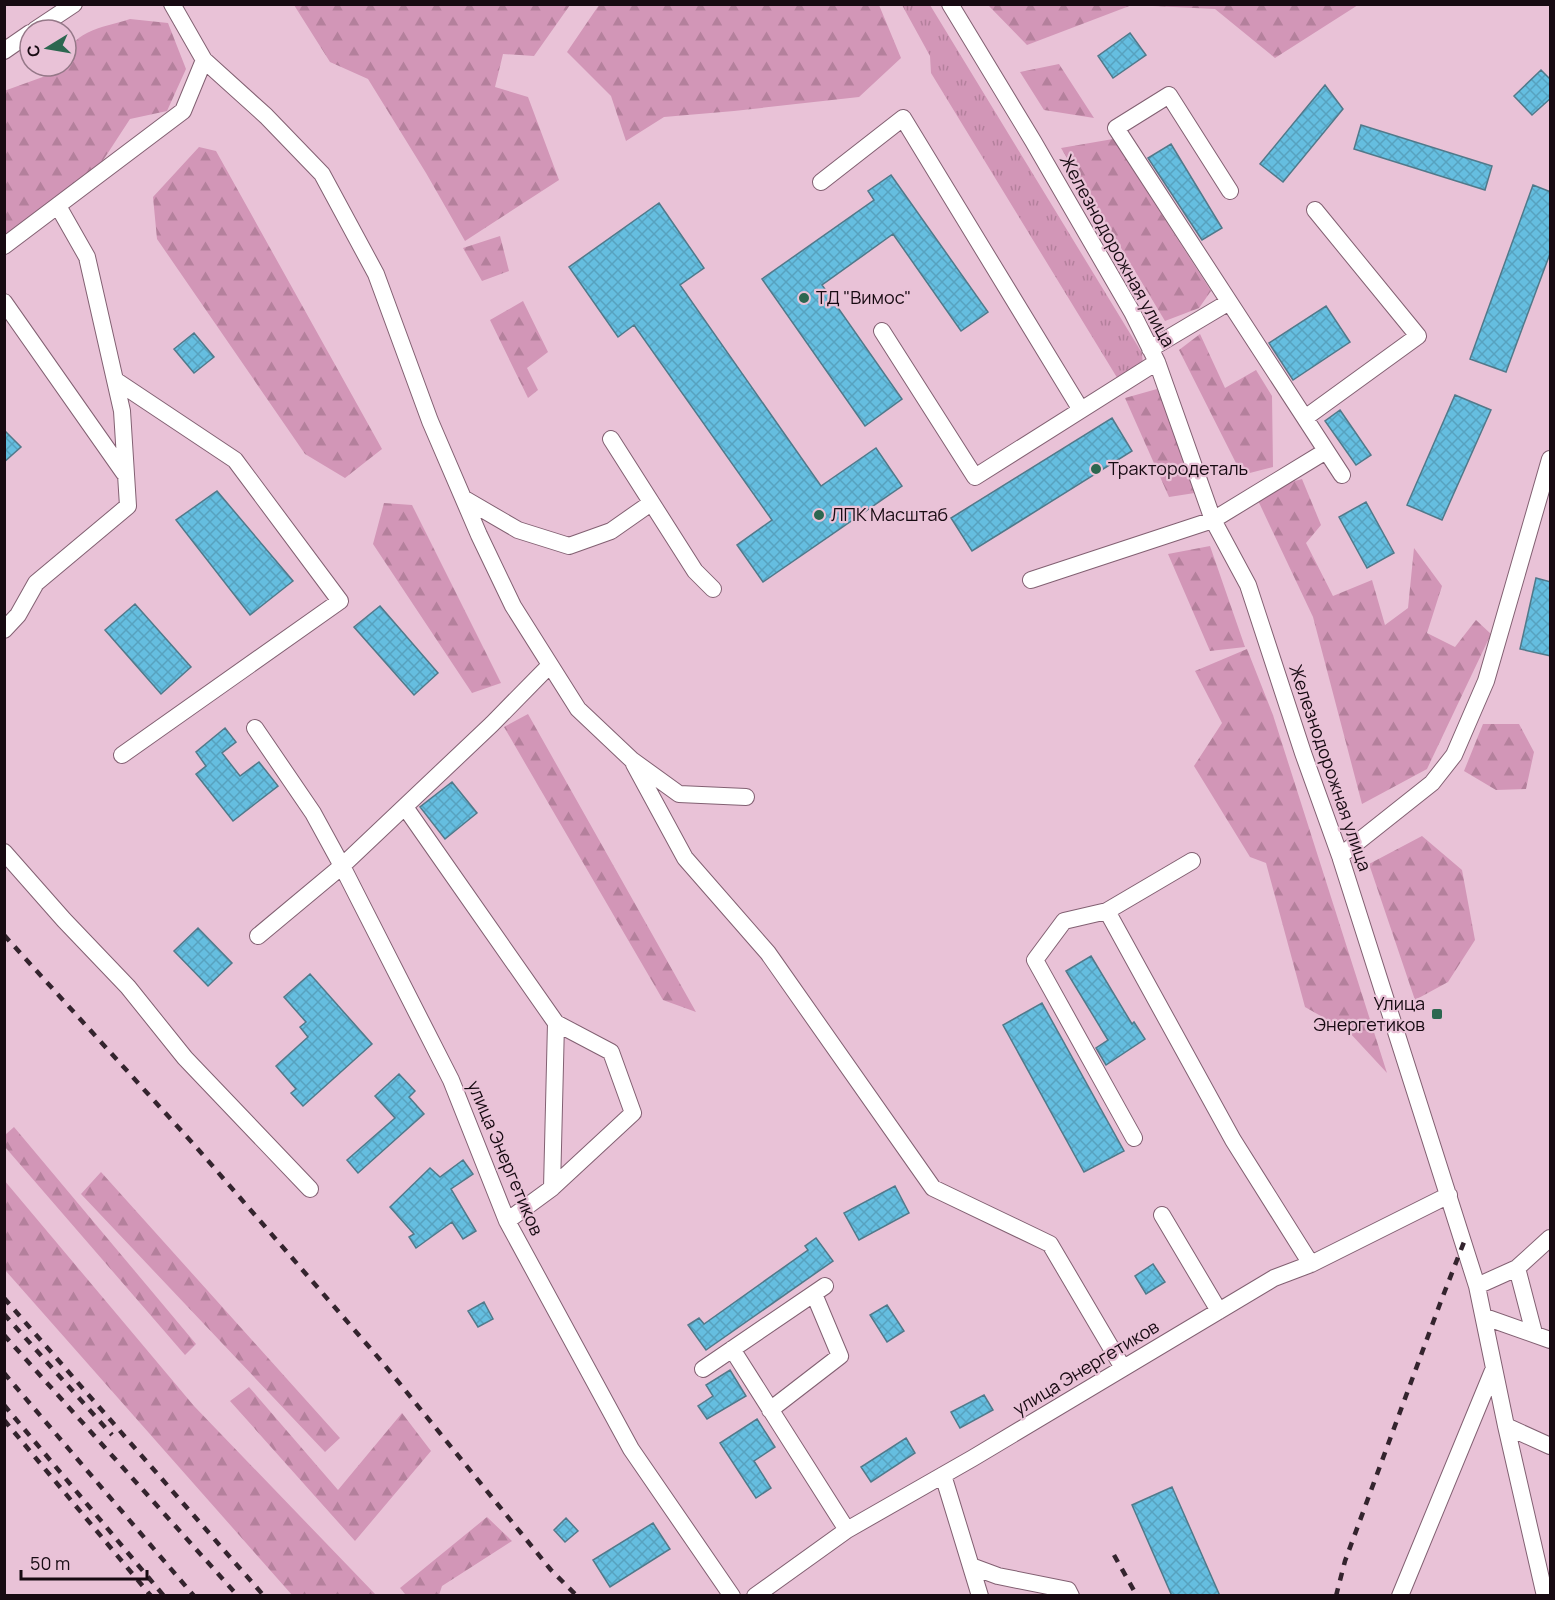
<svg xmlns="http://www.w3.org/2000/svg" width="1555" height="1600" font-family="Manrope,sans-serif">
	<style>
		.grass { fill: url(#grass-tufts) }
		.forest { fill: url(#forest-firs) }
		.building { fill: url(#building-cross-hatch); stroke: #51798a; stroke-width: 1.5 }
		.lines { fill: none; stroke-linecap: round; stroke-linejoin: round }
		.minor-casing { stroke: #826072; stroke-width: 18 }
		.minor { stroke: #fff; stroke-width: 16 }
		.rail { stroke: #34242e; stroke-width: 4.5; stroke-dasharray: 8 8; stroke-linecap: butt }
		.poi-dot { fill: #2c6750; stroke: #e9c2d7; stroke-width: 2 }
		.labels { text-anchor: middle; stroke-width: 4.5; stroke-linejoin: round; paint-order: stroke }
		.street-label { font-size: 18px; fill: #170a12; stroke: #e9c2d7 }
		.poi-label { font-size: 18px; fill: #170a12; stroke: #e9c2d7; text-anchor: start }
	</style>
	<defs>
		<pattern id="grass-tufts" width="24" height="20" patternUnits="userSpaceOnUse" patternTransform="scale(1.5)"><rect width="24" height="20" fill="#d296b7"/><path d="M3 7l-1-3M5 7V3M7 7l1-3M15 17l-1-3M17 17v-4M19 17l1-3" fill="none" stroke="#b4809c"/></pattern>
		<pattern id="forest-firs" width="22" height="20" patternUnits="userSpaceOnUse" patternTransform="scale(1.5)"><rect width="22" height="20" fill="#d296b7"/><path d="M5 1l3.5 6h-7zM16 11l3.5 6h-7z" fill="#b4809c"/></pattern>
		<pattern id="building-cross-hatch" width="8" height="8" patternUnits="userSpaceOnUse" patternTransform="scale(1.5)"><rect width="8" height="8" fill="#65bee0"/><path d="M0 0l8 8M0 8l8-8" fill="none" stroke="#57a2bf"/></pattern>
	</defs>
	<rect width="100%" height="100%" fill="#e9c2d7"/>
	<path class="grass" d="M 902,5 L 930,5 L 1142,353 L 1143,366 L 1124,389 L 931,73 L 930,56 Z"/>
	<path class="forest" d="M 294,5 L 570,5 L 534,56 L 503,54 L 495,87 L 528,97 L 559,180 L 465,241 L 426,173 L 368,79 L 330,62 Z
		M 879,5 L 901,58 L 859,97 L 734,111 L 664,117 L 626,141 L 611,96 L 567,52 L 599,5 Z
		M 988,5 L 1358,5 L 1275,58 L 1215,9 L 1132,5 L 1027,45 Z
		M 130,19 L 168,23 L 186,69 L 167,111 L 130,119 L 87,185 L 5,255 L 4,91 L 51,74 L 57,66 L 66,66 C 66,31 102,28 130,19 Z
		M 1059,64 L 1094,118 L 1044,110 L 1020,72 Z
		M 1113,139 L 1211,291 L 1199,308 L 1165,321 L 1061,148 Z
		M 199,147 L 216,151 L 382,449 L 345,478 L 305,454 L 157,239 L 153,197 Z
		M 500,236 L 509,271 L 482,281 L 463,248 Z
		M 523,301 L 548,352 L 527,368 L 538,390 L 528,398 L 490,320 Z
		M 1200,334 L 1225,388 L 1256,370 L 1272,396 L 1273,467 L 1242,475 L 1179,350 Z
		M 1157,389 L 1201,492 L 1169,497 L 1125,398 Z
		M 1302,479 L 1321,525 L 1306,543 L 1333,596 L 1372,580 L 1385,625 L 1408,608 L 1414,548 L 1442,586 L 1427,633 L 1455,647 L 1476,620 L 1491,634 L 1427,769 L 1362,804 L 1313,617 L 1254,492 Z
		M 384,503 L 412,505 L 501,683 L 472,693 L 373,544 Z
		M 1210,546 L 1245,647 L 1210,651 L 1168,554 Z
		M 1247,649 L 1273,715 L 1387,1073 L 1349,1032 L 1305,1007 L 1266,863 L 1250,857 L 1194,766 L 1222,723 L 1195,671 Z
		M 528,714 L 696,1012 L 663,1000 L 504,727 Z
		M 1483,724 L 1519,724 L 1534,752 L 1526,789 L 1496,790 L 1464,771 Z
		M 1422,836 L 1462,870 L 1475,940 L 1448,982 L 1415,1000 L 1369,864 Z
		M 14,1127 L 196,1344 L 185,1355 L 5,1147 L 5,1135 Z
		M 101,1172 L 340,1438 L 325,1452 L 81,1194 Z
		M 4,1180 L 194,1406 L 376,1595 L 292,1595 L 5,1270 Z
		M 249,1387 L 338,1490 L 402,1413 L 431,1451 L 355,1541 L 230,1401 Z
		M 487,1517 L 512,1541 L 442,1586 L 439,1595 L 406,1595 L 400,1588 Z"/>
	<path class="building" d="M 1130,33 L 1146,55 L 1113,78 L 1098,56 Z
		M 1541,70 L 1551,80 L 1551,98 L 1532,115 L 1514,96 Z
		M 1325,85 L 1343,109 L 1283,182 L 1260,164 Z
		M 1361,125 L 1492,166 L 1485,190 L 1354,149 Z
		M 1171,144 L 1222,228 L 1202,240 L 1148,158 Z
		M 891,175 L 988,312 L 961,331 L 893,234 L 822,285 L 902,399 L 865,426 L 762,279 L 874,200 L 868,191 Z
		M 1533,185 L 1551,192 L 1551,251 L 1506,372 L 1470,359 Z
		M 659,203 L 704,268 L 680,285 L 821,486 L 876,448 L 902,486 L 763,582 L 737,545 L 772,520 L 634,325 L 618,337 L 569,267 Z
		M 1326,306 L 1350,342 L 1293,380 L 1269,343 Z
		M 194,333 L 214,357 L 194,373 L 174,349 Z
		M 1455,395 L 1491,410 L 1442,520 L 1407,505 Z
		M 1340,410 L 1371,455 L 1356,465 L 1325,421 Z
		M 1112,418 L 1132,451 L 972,551 L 951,518 Z
		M 4,430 L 21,447 L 4,462 Z
		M 217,491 L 293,581 L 250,615 L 176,520 Z
		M 1366,502 L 1394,553 L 1367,568 L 1339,517 Z
		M 1536,578 L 1551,582 L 1551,656 L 1520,649 Z
		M 135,604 L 191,667 L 161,694 L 105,630 Z
		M 380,606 L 438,673 L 414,695 L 354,627 Z
		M 225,728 L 236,742 L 222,753 L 240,776 L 259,762 L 278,786 L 233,821 L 196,774 L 206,766 L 196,752 Z
		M 452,782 L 477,813 L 445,839 L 420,807 Z
		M 198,928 L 232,963 L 208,986 L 174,951 Z
		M 1091,956 L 1132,1024 L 1134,1022 L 1145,1039 L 1106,1065 L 1096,1048 L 1108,1040 L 1066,971 Z
		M 310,974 L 372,1044 L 303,1106 L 291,1093 L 296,1089 L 276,1066 L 308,1037 L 300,1027 L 306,1022 L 284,997 Z
		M 1042,1003 L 1124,1151 L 1084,1172 L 1003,1025 Z
		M 399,1074 L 415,1091 L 409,1097 L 424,1114 L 358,1173 L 347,1160 L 395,1118 L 375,1096 Z
		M 463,1160 L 473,1174 L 451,1189 L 476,1231 L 463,1239 L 452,1222 L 416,1248 L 409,1237 L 414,1234 L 390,1207 L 430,1168 L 440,1177 Z
		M 895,1186 L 909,1213 L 859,1240 L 844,1213 Z
		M 816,1238 L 833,1261 L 706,1350 L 688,1325 L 699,1318 L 704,1324 L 808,1250 L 805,1246 Z
		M 1153,1264 L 1165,1282 L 1146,1294 L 1135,1276 Z
		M 484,1302 L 493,1319 L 478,1327 L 468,1311 Z
		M 887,1305 L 904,1331 L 887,1342 L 870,1315 Z
		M 730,1370 L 746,1396 L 707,1419 L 698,1406 L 713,1396 L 706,1385 Z
		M 984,1395 L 993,1410 L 960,1428 L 951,1412 Z
		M 757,1419 L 775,1447 L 754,1461 L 771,1488 L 756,1498 L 720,1443 Z
		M 906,1438 L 915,1453 L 871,1482 L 861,1467 Z
		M 1172,1487 L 1220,1596 L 1172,1596 L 1132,1505 Z
		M 566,1518 L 578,1531 L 565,1542 L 554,1530 Z
		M 653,1523 L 670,1549 L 610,1587 L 593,1560 Z"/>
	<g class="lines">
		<defs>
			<path id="minor" d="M 172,4 L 204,60 L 266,116 L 322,174 L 376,274 L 430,421 L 479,535 L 513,606 L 578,709 L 632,760 L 679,794 L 746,797
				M 950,4 L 1033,141 L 1132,312 L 1157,362 L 1213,520 L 1248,585 L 1303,753 L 1340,856 L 1477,1286 L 1506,1426 L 1545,1596
				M 35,30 L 74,4
				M 4,51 L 30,33
				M 821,182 L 903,118 L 1081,410
				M 1230,191 L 1169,95 L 1116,128 L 1342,475
				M 4,246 L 183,111 L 204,60
				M 4,302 L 124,473
				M 882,331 L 975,477 L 1157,362
				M 1150,349 L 1229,302
				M 115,380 L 235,460 L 340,601 L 122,755
				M 1305,418 L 1418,336 L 1315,210
				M 611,439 L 695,571 L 713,589
				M 463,498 L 518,530 L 569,546 L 611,531 L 651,503
				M 1031,580 L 1213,520 L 1326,451
				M 4,630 L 18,615 L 36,583 L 128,506 L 122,411 L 87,257 L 58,206
				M 255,728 L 313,813 L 342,866 L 451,1080 L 507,1221 L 631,1449 L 732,1596
				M 634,764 L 685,858 L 768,953 L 933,1188 L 1050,1244 L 1123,1368
				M 405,807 L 556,1023 L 552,1188 L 507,1221
				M 4,852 L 64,920 L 128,987 L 185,1058 L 310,1189
				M 1340,856 L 1432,783 L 1454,755 L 1486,681 L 1550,459
				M 1107,911 L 1192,861
				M 258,936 L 342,866 L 492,724 L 550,665
				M 1134,1138 L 1035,960 L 1064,921 L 1107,911 L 1233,1140 L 1311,1264
				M 552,1188 L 633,1113 L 611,1052 L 556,1023
				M 1162,1215 L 1219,1311
				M 1517,1268 L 1534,1333
				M 1477,1286 L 1517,1268 L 1550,1238
				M 1485,1317 L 1550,1340
				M 732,1349 L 847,1530
				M 703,1369 L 825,1286
				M 770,1410 L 840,1356 L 814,1294
				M 1506,1426 L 1550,1446
				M 943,1475 L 980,1596
				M 971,1566 L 998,1576 L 1068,1590 L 1071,1596
				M 755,1596 L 847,1530 L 973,1458 L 1274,1278 L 1311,1264 L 1449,1195
				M 1400,1596 L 1494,1368"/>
		</defs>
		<use href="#minor" class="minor-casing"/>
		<use href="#minor" class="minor"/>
		<path class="rail" d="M 4,935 L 197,1148 L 383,1363 L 551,1570 L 577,1596
			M 4,1298 L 264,1596
			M 4,1314 L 112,1435
			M 4,1335 L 238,1596
			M 4,1373 L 194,1596
			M 4,1405 L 164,1596
			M 4,1420 L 151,1596
			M 1114,1555 L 1137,1596
			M 1336,1596 L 1345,1561 L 1441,1301 L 1464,1242"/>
	</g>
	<g class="poi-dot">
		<circle cx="804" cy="298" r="6"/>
		<circle cx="1096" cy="469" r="6"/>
		<circle cx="819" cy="515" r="6"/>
		<rect x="1431" y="1008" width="12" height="12" rx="3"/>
	</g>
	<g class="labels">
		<g class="street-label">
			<text transform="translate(1117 251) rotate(61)" y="6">Железнодорожная улица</text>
			<text transform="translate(1330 768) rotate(71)" y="6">Железнодорожная улица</text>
			<text transform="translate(505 1158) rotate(67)" y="6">улица Энергетиков</text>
			<text transform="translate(1086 1368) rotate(-31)" y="6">улица Энергетиков</text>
		</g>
		<g class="poi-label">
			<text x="816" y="304">ТД "Вимос"</text>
			<text x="1108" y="475">Трактородеталь</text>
			<text x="831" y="521">ЛПК Масштаб</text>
			<text x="1425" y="1010" text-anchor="end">Улица<tspan x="1425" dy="21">Энергетиков</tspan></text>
		</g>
	</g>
	<rect width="1555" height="1600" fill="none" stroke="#170a12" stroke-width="12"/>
	<g transform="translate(48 48) rotate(259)"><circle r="28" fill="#e9c2d7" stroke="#957888" stroke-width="1.5"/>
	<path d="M0-4.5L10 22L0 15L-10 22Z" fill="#2c6750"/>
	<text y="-9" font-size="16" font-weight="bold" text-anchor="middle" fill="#170a12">С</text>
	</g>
	<path d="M21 1570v9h126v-9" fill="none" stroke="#170a12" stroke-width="3"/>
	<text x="30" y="1570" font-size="18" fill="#170a12" stroke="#e9c2d7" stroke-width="4.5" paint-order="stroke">50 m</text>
</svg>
